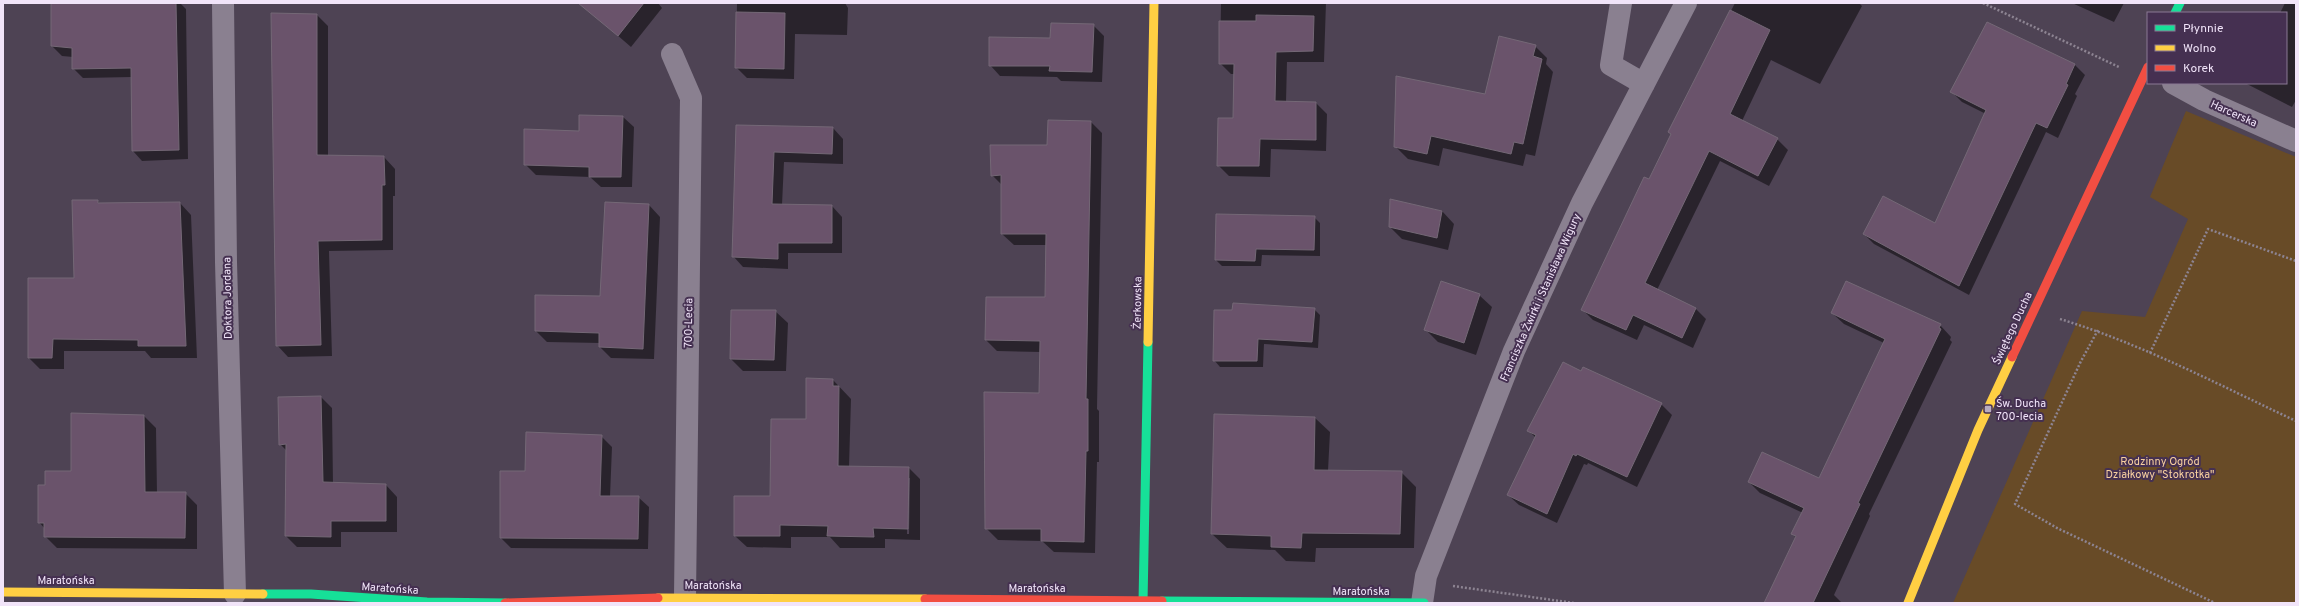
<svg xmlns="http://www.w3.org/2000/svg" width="2299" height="606" font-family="Overpass,sans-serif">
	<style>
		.green { fill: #684b27 }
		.shadow { fill: #0007; fill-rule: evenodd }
		.building { fill: #6a536b; stroke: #746876 }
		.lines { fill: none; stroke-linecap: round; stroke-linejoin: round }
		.path { stroke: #8d8492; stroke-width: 2.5; stroke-dasharray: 2 2; stroke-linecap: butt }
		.street { stroke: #8a8090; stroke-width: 22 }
		.fast { stroke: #16e098; stroke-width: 9 }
		.slow { stroke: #ffcf43; stroke-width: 9 }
		.jam { stroke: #f24e42; stroke-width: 9 }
		.poi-dot { fill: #b8acbf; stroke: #453051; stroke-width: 1.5 }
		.labels { text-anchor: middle; stroke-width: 4; stroke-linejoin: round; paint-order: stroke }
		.street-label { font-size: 11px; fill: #f1e4f9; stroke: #453051 }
		.poi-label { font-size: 11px; fill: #f1e4f9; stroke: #453051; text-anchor: start }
		.park-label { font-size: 11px; fill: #f8d09f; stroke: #453051 }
	</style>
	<rect width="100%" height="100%" fill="#4e4354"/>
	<path class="green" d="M 2186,111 L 2296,157 L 2296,603 L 1953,603 L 2082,311 L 2145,317 L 2188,219 L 2150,197 Z"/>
	<path class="shadow" d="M 52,3 L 180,3 L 186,9 L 188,159 L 142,161 L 133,151 L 132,77 L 83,78 L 73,68 L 73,57 L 62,56 L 52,46 Z
		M 580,3 L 658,3 L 662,8 L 631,47 Z
		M 737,3 L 845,3 L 848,8 L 847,35 L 795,34 L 794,79 L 747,78 L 736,67 Z
		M 1221,3 L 1326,3 L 1324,62 L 1287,62 L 1286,102 L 1316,103 L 1327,114 L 1326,151 L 1271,149 L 1270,177 L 1229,176 L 1218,165 L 1234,119 L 1235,74 L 1231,74 L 1220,63 Z
		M 1735,3 L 1859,3 L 1862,6 L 1820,84 L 1771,60 L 1742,121 L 1777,139 L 1788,150 L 1769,186 L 1720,161 L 1657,290 L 1696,309 L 1706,319 L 1693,348 L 1644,325 L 1637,340 L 1593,320 L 1583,310 L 1672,134 L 1669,132 Z
		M 2072,3 L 2124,3 L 2114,22 Z
		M 2285,3 L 2296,3 L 2296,100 L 2292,107 L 2245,83 L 2286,83 L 2286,13 L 2280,13 Z
		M 317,15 L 328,26 L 328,156 L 384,157 L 395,169 L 395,196 L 393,196 L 393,250 L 329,251 L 332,356 L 288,357 L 277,345 Z
		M 1093,25 L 1104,36 L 1102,82 L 1061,81 L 1057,77 L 1000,76 L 990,65 L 1051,39 Z
		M 1535,46 L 1547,58 L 1546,64 L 1553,72 L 1535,156 L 1526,154 L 1523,166 L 1443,148 L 1439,166 L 1408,159 L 1396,147 L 1486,96 Z
		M 2075,65 L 2085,75 L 2075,94 L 2077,96 L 2058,138 L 2046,132 L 1969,295 L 1874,244 L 1864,234 L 1935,224 L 1986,114 L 1962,102 L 1952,92 Z
		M 623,117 L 634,127 L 632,187 L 601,187 L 590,177 L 536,175 L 525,164 L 580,132 Z
		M 1091,122 L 1102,133 L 1097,409 L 1099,411 L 1099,462 L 1097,462 L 1095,553 L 1054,552 L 1042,541 L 998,540 L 986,528 L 1040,394 L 1041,352 L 997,351 L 986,340 L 1046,298 L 1047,245 L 1014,245 L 1002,234 L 1002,185 L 992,175 Z
		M 737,126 L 833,128 L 843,139 L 843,164 L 784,162 L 782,205 L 832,206 L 842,217 L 842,253 L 788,253 L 788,269 L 743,267 L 733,256 Z
		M 1391,200 L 1442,211 L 1454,224 L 1448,250 L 1402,239 L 1390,227 Z
		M 98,201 L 100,204 L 180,203 L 191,215 L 197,358 L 151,358 L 145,351 L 64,351 L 64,369 L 40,369 L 29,358 L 75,279 Z
		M 649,205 L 660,217 L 654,359 L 611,358 L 600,347 L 600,343 L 547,342 L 536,331 L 600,297 Z
		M 1314,217 L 1320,223 L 1320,256 L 1262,255 L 1261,266 L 1222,266 L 1216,260 Z
		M 1479,295 L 1492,307 L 1476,355 L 1438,342 L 1426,330 Z
		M 1314,309 L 1320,315 L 1318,348 L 1264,344 L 1263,367 L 1220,367 L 1214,360 Z
		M 775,311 L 788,323 L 786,371 L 743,371 L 731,359 Z
		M 1832,313 L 1940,325 L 1951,337 L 1950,340 L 1952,342 L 1869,514 L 1870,516 L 1834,595 L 1842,603 L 1765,603 L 1796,538 L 1793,534 L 1803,513 L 1760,493 L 1749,482 L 1819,479 L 1884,343 L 1844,324 Z
		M 1581,373 L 1661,404 L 1672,415 L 1637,487 L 1588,463 L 1587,465 L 1584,464 L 1557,523 L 1519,505 L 1508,495 L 1536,438 L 1528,430 Z
		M 807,379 L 833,380 L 851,399 L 849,467 L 909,468 L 920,479 L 920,540 L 885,539 L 885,548 L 840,548 L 830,537 L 791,537 L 791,548 L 747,547 L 735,536 L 771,497 L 807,420 ZM 908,478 L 910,478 L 909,534 L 907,534 Z
		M 321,397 L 332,408 L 333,484 L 386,485 L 397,497 L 397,532 L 341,532 L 341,547 L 297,547 L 286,536 L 287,451 L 280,444 Z
		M 1215,415 L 1315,418 L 1330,432 L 1328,471 L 1401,472 L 1416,487 L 1414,548 L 1316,548 L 1315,562 L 1286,561 L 1275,550 L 1227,548 L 1212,534 Z
		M 144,416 L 156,428 L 157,493 L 185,493 L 197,505 L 197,549 L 57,548 L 45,536 L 45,529 L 39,522 L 46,486 L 72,472 Z
		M 601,436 L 612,447 L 610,497 L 638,497 L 649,507 L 648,549 L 511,548 L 501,538 L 526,472 Z"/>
	<path class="building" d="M 51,3 L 176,3 L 179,150 L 132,151 L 131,68 L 72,69 L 72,48 L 51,46 Z
		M 578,3 L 644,3 L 618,36 Z
		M 1730,10 L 1770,30 L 1730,114 L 1778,138 L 1758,176 L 1709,151 L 1645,283 L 1696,308 L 1682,338 L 1633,315 L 1626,330 L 1581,310 L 1644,177 L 1649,179 L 1671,134 L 1668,132 Z
		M 736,12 L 785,13 L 784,69 L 735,68 Z
		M 271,13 L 317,14 L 317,155 L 384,156 L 385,185 L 382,185 L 382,240 L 318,241 L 321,345 L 276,346 Z
		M 1256,15 L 1314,16 L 1313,51 L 1276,52 L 1275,101 L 1316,102 L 1316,140 L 1260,139 L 1259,166 L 1217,166 L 1218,118 L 1233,118 L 1234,64 L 1219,64 L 1219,21 L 1256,21 Z
		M 1987,22 L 2075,64 L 2066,84 L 2068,85 L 2047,128 L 2036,123 L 1959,286 L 1863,234 L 1883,196 L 1935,223 L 1986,110 L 1950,92 Z
		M 1051,23 L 1094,24 L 1092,72 L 1049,71 L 1050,66 L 989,66 L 989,37 L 1050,38 Z
		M 1499,36 L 1536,45 L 1533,56 L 1542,59 L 1523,144 L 1514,142 L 1511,154 L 1431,136 L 1427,154 L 1394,147 L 1396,76 L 1485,94 Z
		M 579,115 L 623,116 L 621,177 L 589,177 L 589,167 L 524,165 L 524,129 L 579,131 Z
		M 1048,120 L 1091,121 L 1086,399 L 1088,399 L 1088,451 L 1086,451 L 1084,542 L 1041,541 L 1041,529 L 985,529 L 984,392 L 1039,393 L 1040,341 L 985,340 L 986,297 L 1045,297 L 1046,234 L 1001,234 L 1001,175 L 991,176 L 990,145 L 1047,145 Z
		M 736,125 L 833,127 L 832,154 L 774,152 L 772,204 L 832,205 L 832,243 L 778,243 L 778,259 L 732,257 Z
		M 1390,199 L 1442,211 L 1437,238 L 1389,227 Z
		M 72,200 L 98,200 L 98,203 L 180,202 L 186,346 L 138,346 L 138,340 L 53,339 L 52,358 L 28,358 L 28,278 L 74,278 Z
		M 605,202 L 649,204 L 643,349 L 599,347 L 599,333 L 535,331 L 535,295 L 600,296 Z
		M 1216,214 L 1315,216 L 1314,250 L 1256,249 L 1255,261 L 1215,260 Z
		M 1441,281 L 1480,294 L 1464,343 L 1424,330 Z
		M 1846,281 L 1941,324 L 1939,328 L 1941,329 L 1858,503 L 1860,504 L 1813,603 L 1764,603 L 1796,536 L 1791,534 L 1804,508 L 1748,482 L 1762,452 L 1819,478 L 1885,339 L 1831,313 Z
		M 1233,303 L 1315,308 L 1312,342 L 1258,339 L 1257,361 L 1213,361 L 1214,310 L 1232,310 Z
		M 731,310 L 776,310 L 774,360 L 730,359 Z
		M 1563,362 L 1581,371 L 1583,367 L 1662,403 L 1627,477 L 1577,454 L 1576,456 L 1573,454 L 1547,514 L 1507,495 L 1536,435 L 1527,431 Z
		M 806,378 L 833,379 L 833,386 L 839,386 L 838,466 L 909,467 L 908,529 L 873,528 L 874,537 L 827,536 L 828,526 L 780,525 L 780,536 L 734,536 L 734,496 L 770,496 L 771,419 L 806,419 Z
		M 321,396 L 323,482 L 386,484 L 386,521 L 331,521 L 331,537 L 285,536 L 286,444 L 279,445 L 278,397 Z
		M 71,413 L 144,415 L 145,492 L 186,492 L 185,538 L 44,537 L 44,523 L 38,523 L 38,485 L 45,485 L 45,471 L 71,471 Z
		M 1214,414 L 1315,417 L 1314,470 L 1402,471 L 1400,534 L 1302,533 L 1301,548 L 1271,547 L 1271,536 L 1211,534 Z
		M 526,432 L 602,435 L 600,496 L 639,496 L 638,539 L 500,538 L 500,471 L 525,471 Z"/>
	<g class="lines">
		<path class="path" d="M 1983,3 L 2119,67
			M 2060,319 C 2142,344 2219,385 2296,421
			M 2098,330 L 2081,361 L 2015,504 L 2057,528 L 2215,603
			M 2150,353 L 2208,229 L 2296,261
			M 1453,586 L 1574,603"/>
		<path class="street" d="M 223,3 L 226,262 L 235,594
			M 1621,3 L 1611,65 L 1644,84
			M 672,54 L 691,98 L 685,597
			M 2173,83 L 2204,100 L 2296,141
			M 1422,603 L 1426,576 L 1514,351 L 1582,203 L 1686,3"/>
		<path class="fast" d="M 2175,13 L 2180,3
			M 263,594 L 311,594 L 427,602 L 505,603
			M 1162,601 L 1424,603
			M 1143,603 L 1148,342"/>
		<path class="slow" d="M 1148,342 L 1154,3
			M 3,592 L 263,594
			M 658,598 L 925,599
			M 1908,603 L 1978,430 L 2012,357"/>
		<path class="jam" d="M 2012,357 L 2148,67
			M 925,599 L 1162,601
			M 505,603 L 658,598"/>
	</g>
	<rect class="poi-dot" x="1984" y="405" width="8" height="8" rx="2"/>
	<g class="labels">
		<g class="street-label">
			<text transform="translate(2234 113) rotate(24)" y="4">Harcerska</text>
			<text transform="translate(1540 297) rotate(-66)" y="4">Franciszka Żwirki i Stanisława Wigury</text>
			<text transform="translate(227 298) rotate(-91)" y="4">Doktora Jordana</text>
			<text transform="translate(1137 303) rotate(-89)" y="4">Żerkowska</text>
			<text transform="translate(688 323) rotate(-89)" y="4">700-Lecia</text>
			<text transform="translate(2012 328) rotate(-65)" y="4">Świętego Ducha</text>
			<text x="66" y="584">Maratońska</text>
			<text x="713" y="589">Maratońska</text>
			<text transform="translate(390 588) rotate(4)" y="4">Maratońska</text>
			<text x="1037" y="592">Maratońska</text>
			<text x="1361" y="595">Maratońska</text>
		</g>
		<g class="poi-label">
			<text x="1996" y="407">Św. Ducha<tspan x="1996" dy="13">700-lecia</tspan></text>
		</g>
		<g class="park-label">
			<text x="2160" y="465">Rodzinny Ogród<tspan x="2160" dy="13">Działkowy "Stokrotka"</tspan></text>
		</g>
	</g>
	<rect width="2299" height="606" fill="none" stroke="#f1e4f9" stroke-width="8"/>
	<rect x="2147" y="12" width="140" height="72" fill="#453051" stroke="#8a7894"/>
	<rect x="2155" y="25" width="20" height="6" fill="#16e098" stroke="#8a7894"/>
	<text x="2183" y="32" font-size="12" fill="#f1e4f9">Płynnie</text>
	<rect x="2155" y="45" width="20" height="6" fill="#ffcf43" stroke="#8a7894"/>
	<text x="2183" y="52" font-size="12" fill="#f1e4f9">Wolno</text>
	<rect x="2155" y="65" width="20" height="6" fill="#f24e42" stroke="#8a7894"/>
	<text x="2183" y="72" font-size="12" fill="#f1e4f9">Korek</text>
</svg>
